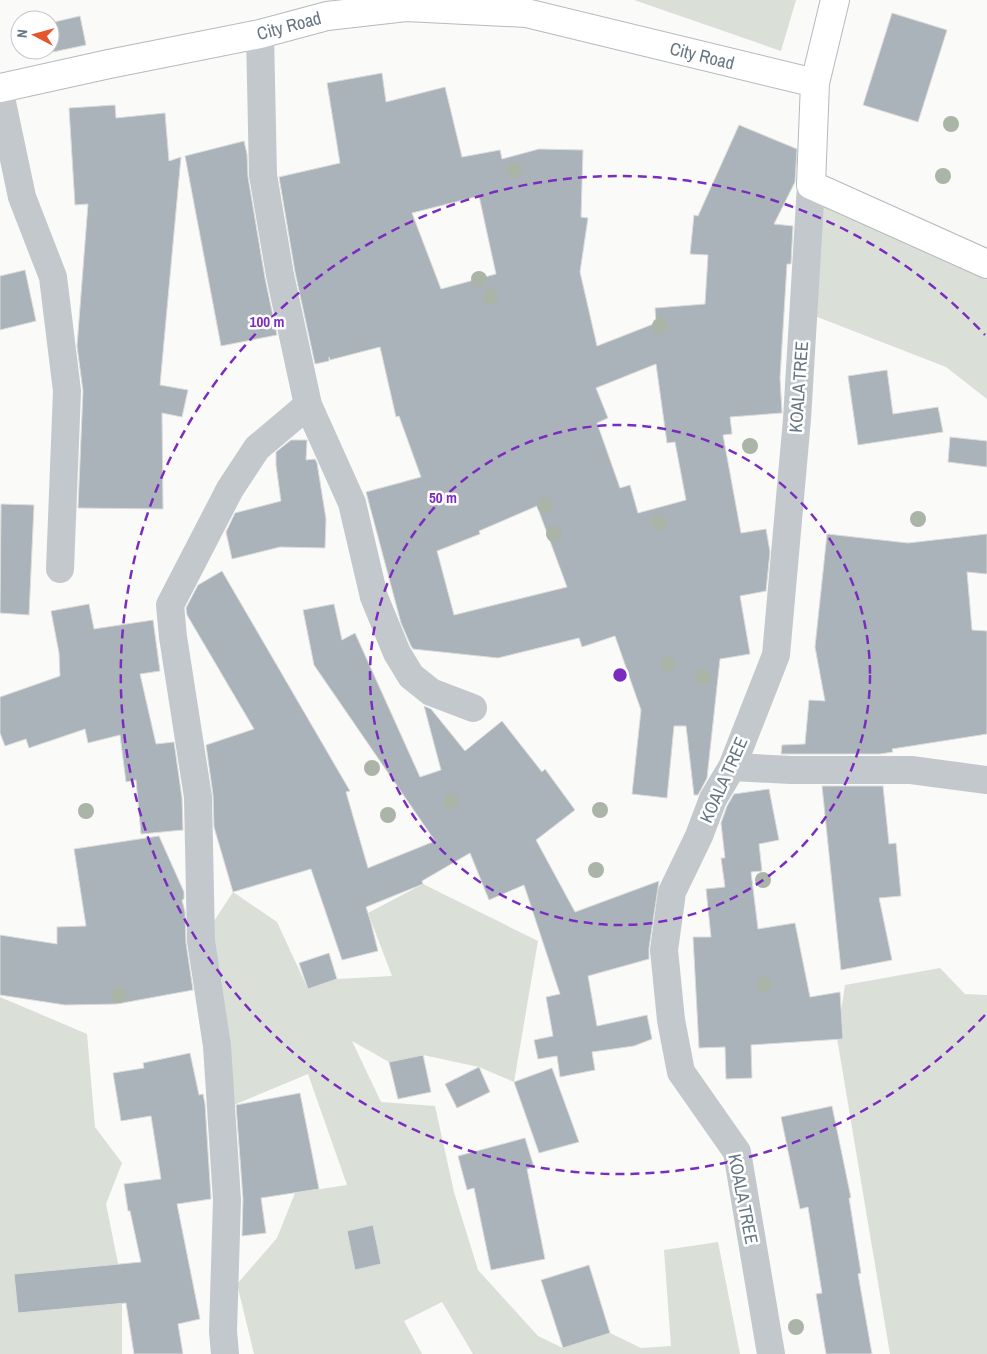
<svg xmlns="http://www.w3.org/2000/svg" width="987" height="1354" font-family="'Archivo Narrow',sans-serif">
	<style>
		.green { fill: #dadfd7 }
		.building { fill: #aab3b9; stroke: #dcdcda; fill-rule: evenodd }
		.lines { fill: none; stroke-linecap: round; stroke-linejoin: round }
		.secondary-casing { stroke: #b3babf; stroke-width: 30 }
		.street { stroke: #c3c8cc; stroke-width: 28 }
		.secondary { stroke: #fff; stroke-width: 28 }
		.tree { fill: #aab4a7 }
		.ring { fill: none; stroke: #7b2cbf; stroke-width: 2.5; stroke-dasharray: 9 6 }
		.labels { text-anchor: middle; stroke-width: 5; stroke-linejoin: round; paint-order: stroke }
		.street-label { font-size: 18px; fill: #657683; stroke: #fff }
		.centre { fill: #7b2cbf; stroke: #fff; stroke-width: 2.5 }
		.ring-label { font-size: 15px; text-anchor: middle; font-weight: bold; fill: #7b2cbf; stroke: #fff; stroke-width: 5; stroke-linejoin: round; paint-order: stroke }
	</style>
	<rect width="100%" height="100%" fill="#fafaf8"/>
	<path class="green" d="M 634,0 L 796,0 L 781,51 Z
		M 823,191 L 987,274 L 987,399 L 946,367 L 807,313 Z
		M 423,884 L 538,941 L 514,1082 L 479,1067 L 423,1055 L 389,1062 L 352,1041 L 381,1102 L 435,1106 L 454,1192 L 478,1270 L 538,1336 L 563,1348 L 610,1333 L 641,1348 L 671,1346 L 664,1250 L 718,1242 L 740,1354 L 473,1354 L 442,1302 L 404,1321 L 422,1354 L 254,1354 L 237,1284 L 277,1238 L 295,1193 L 347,1185 L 308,1074 L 229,1107 L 201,941 L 233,892 L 277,922 L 308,989 L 337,979 L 392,976 L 368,913 Z
		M 940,968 L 965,994 L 987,995 L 987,1354 L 890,1354 L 837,1038 L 845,985 Z
		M 0,997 L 87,1034 L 95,1127 L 122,1163 L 106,1204 L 122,1283 L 122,1354 L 0,1354 Z"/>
	<path class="building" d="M 892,13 L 947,30 L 918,122 L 863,105 Z
		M 80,16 L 86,45 L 53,52 L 50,37 L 50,23 Z
		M 382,73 L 386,102 L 445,87 L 462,157 L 500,150 L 502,159 L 539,149 L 583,150 L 581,217 L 588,218 L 580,272 L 597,346 L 656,323 L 655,308 L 705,304 L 708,255 L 690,254 L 694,215 L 698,216 L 739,125 L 797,149 L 795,182 L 774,224 L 793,226 L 791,264 L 787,264 L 782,345 L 780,378 L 782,413 L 730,417 L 732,434 L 723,435 L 741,533 L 766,529 L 770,552 L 766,591 L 740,596 L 750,654 L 720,659 L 707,778 L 698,795 L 694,795 L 686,726 L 674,726 L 667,798 L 632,794 L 641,710 L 615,636 L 582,647 L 579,638 L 498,658 L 413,649 L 411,646 L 401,623 L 366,492 L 421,477 L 399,416 L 396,417 L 380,347 L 330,360 L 329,357 L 329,361 L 315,364 L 295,272 L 279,177 L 340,163 L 327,83 ZM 479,196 L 496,274 L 441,289 L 412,213 ZM 656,364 L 667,443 L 675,442 L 686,500 L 638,513 L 630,485 L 620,488 L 597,423 L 608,418 L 596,388 ZM 537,506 L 567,587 L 454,615 L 437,551 L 480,534 L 479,531 Z
		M 115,105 L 116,118 L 165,113 L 169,161 L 181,157 L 160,385 L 188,390 L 182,417 L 162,413 L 163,509 L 78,508 L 83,391 L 77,346 L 88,204 L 75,205 L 69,108 Z
		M 244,141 L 247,154 L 248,177 L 265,278 L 277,335 L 221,346 L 185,156 Z
		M 25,270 L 36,321 L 0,330 L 0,276 Z
		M 887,370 L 893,414 L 938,407 L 943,432 L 858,445 L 848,376 Z
		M 950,437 L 987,441 L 987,467 L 948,462 Z
		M 291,440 L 307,440 L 306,460 L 315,459 L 317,463 L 326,519 L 325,548 L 280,547 L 232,559 L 226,532 L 235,513 L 281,501 L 276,465 L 276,452 Z
		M 1,504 L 34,505 L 29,615 L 0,613 Z
		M 827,534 L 908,543 L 987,534 L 987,574 L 967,572 L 972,630 L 987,631 L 987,734 L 892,749 L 893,752 L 880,754 L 781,754 L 782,745 L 805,744 L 809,700 L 825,701 L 815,647 Z
		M 222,571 L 350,791 L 346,792 L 368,868 L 435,841 L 314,665 L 303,610 L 334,604 L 342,640 L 355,633 L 420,777 L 441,770 L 424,706 L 431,709 L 465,751 L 502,721 L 542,772 L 545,769 L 575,810 L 536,840 L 575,912 L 659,881 L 649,948 L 649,959 L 588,976 L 597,1026 L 647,1015 L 652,1039 L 634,1046 L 592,1052 L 595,1070 L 560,1077 L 557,1056 L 538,1059 L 534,1040 L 553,1036 L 546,997 L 560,994 L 524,885 L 489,900 L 470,853 L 422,881 L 423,884 L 366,907 L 371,923 L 378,951 L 342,960 L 311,869 L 233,892 L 214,827 L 213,795 L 206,745 L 254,729 L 187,615 L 186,608 L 198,585 Z
		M 89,604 L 94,629 L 153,620 L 160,671 L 140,674 L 156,744 L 174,742 L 182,798 L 183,830 L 141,834 L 136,780 L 126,782 L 120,735 L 88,743 L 85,729 L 29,748 L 26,739 L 5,746 L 0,733 L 0,697 L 60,676 L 59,653 L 51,611 Z
		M 822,786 L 883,786 L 889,844 L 896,843 L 901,896 L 879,898 L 892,960 L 841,970 Z
		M 769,789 L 779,840 L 759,844 L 762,871 L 751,872 L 758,929 L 795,923 L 810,997 L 840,992 L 843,1039 L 751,1045 L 752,1078 L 726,1079 L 725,1047 L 699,1048 L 693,937 L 711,937 L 706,889 L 725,887 L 721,858 L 725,858 L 721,823 L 727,806 L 734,794 Z
		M 159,836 L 184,892 L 184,899 L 182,900 L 185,912 L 186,943 L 193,990 L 117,1004 L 65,1005 L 0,995 L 0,935 L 57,944 L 57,927 L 86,926 L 74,849 Z
		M 329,953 L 337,979 L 308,989 L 299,963 Z
		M 190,1053 L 199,1095 L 203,1094 L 205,1104 L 211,1199 L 177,1204 L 200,1319 L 178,1324 L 183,1354 L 134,1354 L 126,1303 L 18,1313 L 14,1274 L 141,1262 L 130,1211 L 128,1211 L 124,1184 L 161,1179 L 151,1116 L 121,1121 L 113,1073 L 144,1068 L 143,1063 Z
		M 423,1055 L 431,1092 L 398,1099 L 389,1062 Z
		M 479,1067 L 490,1092 L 457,1108 L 445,1084 Z
		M 552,1068 L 579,1142 L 539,1153 L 514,1082 Z
		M 300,1093 L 319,1189 L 261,1198 L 266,1233 L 242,1236 L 243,1199 L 236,1105 Z
		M 832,1106 L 851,1198 L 849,1198 L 861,1273 L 858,1274 L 872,1354 L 826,1354 L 816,1294 L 822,1293 L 808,1207 L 800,1209 L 781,1117 Z
		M 525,1138 L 534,1167 L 527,1169 L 545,1259 L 491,1270 L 474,1188 L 467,1190 L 458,1156 Z
		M 373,1225 L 381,1264 L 355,1270 L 347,1231 Z
		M 589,1265 L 610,1333 L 563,1348 L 541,1280 Z"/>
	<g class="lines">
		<defs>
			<path id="secondary" d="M 835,0 L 815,83 L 811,185 L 987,264
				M 0,88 L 109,64 L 260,34 L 327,16 L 406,7 L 526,13 L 815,83"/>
		</defs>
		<use href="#secondary" class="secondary-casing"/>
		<path class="street" d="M 260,34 L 263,175 L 280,275 L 308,405
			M 0,93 L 22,197 L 53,277 L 67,391 L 60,569
			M 732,767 L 791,770 L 911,770 L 987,780
			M 225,1354 L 223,1331 L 227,1200 L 217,1046 L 201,941 L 198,797 L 173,637 L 170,605 L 230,489 L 257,448 L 308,405 L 352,503 L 374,597 L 397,653 L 411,676 L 431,692 L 473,708
			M 771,1354 L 737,1152 L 681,1072 L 671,1020 L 664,950 L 672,892 L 699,836 L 713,799 L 732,767 L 776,655 L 797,419 L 811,185"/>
		<use href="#secondary" class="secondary"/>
	</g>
	<g class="tree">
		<circle cx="951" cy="124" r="8"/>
		<circle cx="514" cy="170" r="8"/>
		<circle cx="943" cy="176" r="8"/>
		<circle cx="479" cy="279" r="8"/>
		<circle cx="490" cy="297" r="8"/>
		<circle cx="660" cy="326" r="8"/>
		<circle cx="750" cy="446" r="8"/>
		<circle cx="545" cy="505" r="8"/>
		<circle cx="918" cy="519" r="8"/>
		<circle cx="659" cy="522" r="8"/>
		<circle cx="554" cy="534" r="8"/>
		<circle cx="668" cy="664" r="8"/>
		<circle cx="703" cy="677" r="8"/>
		<circle cx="372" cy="768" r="8"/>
		<circle cx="451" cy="801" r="8"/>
		<circle cx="600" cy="810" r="8"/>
		<circle cx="86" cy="811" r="8"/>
		<circle cx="388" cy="815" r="8"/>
		<circle cx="596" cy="870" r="8"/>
		<circle cx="763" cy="880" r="8"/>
		<circle cx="764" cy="985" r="8"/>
		<circle cx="119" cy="995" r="8"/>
		<circle cx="796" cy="1327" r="8"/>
	</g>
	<g class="ring">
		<circle cx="620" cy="675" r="250"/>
		<path d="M985 1015A499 499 0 1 1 985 335"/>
	</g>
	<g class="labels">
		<g class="street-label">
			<text transform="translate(289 26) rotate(-15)" y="6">City Road</text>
			<text transform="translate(702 56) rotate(14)" y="6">City Road</text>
			<text transform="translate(799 387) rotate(-86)" y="6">KOALA TREE</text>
			<text transform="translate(724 780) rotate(-66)" y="6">KOALA TREE</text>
			<text transform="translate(743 1199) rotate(79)" y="6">KOALA TREE</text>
		</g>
	</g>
	<circle cx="620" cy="675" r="8" class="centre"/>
	<g class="ring-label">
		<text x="267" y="327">100 m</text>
		<text x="443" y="503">50 m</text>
	</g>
	<g transform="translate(35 35) rotate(276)"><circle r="24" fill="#ffffff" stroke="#c1c8cd"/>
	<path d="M0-4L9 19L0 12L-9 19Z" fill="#e4572e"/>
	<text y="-8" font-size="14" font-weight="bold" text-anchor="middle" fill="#657683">N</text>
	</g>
</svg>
